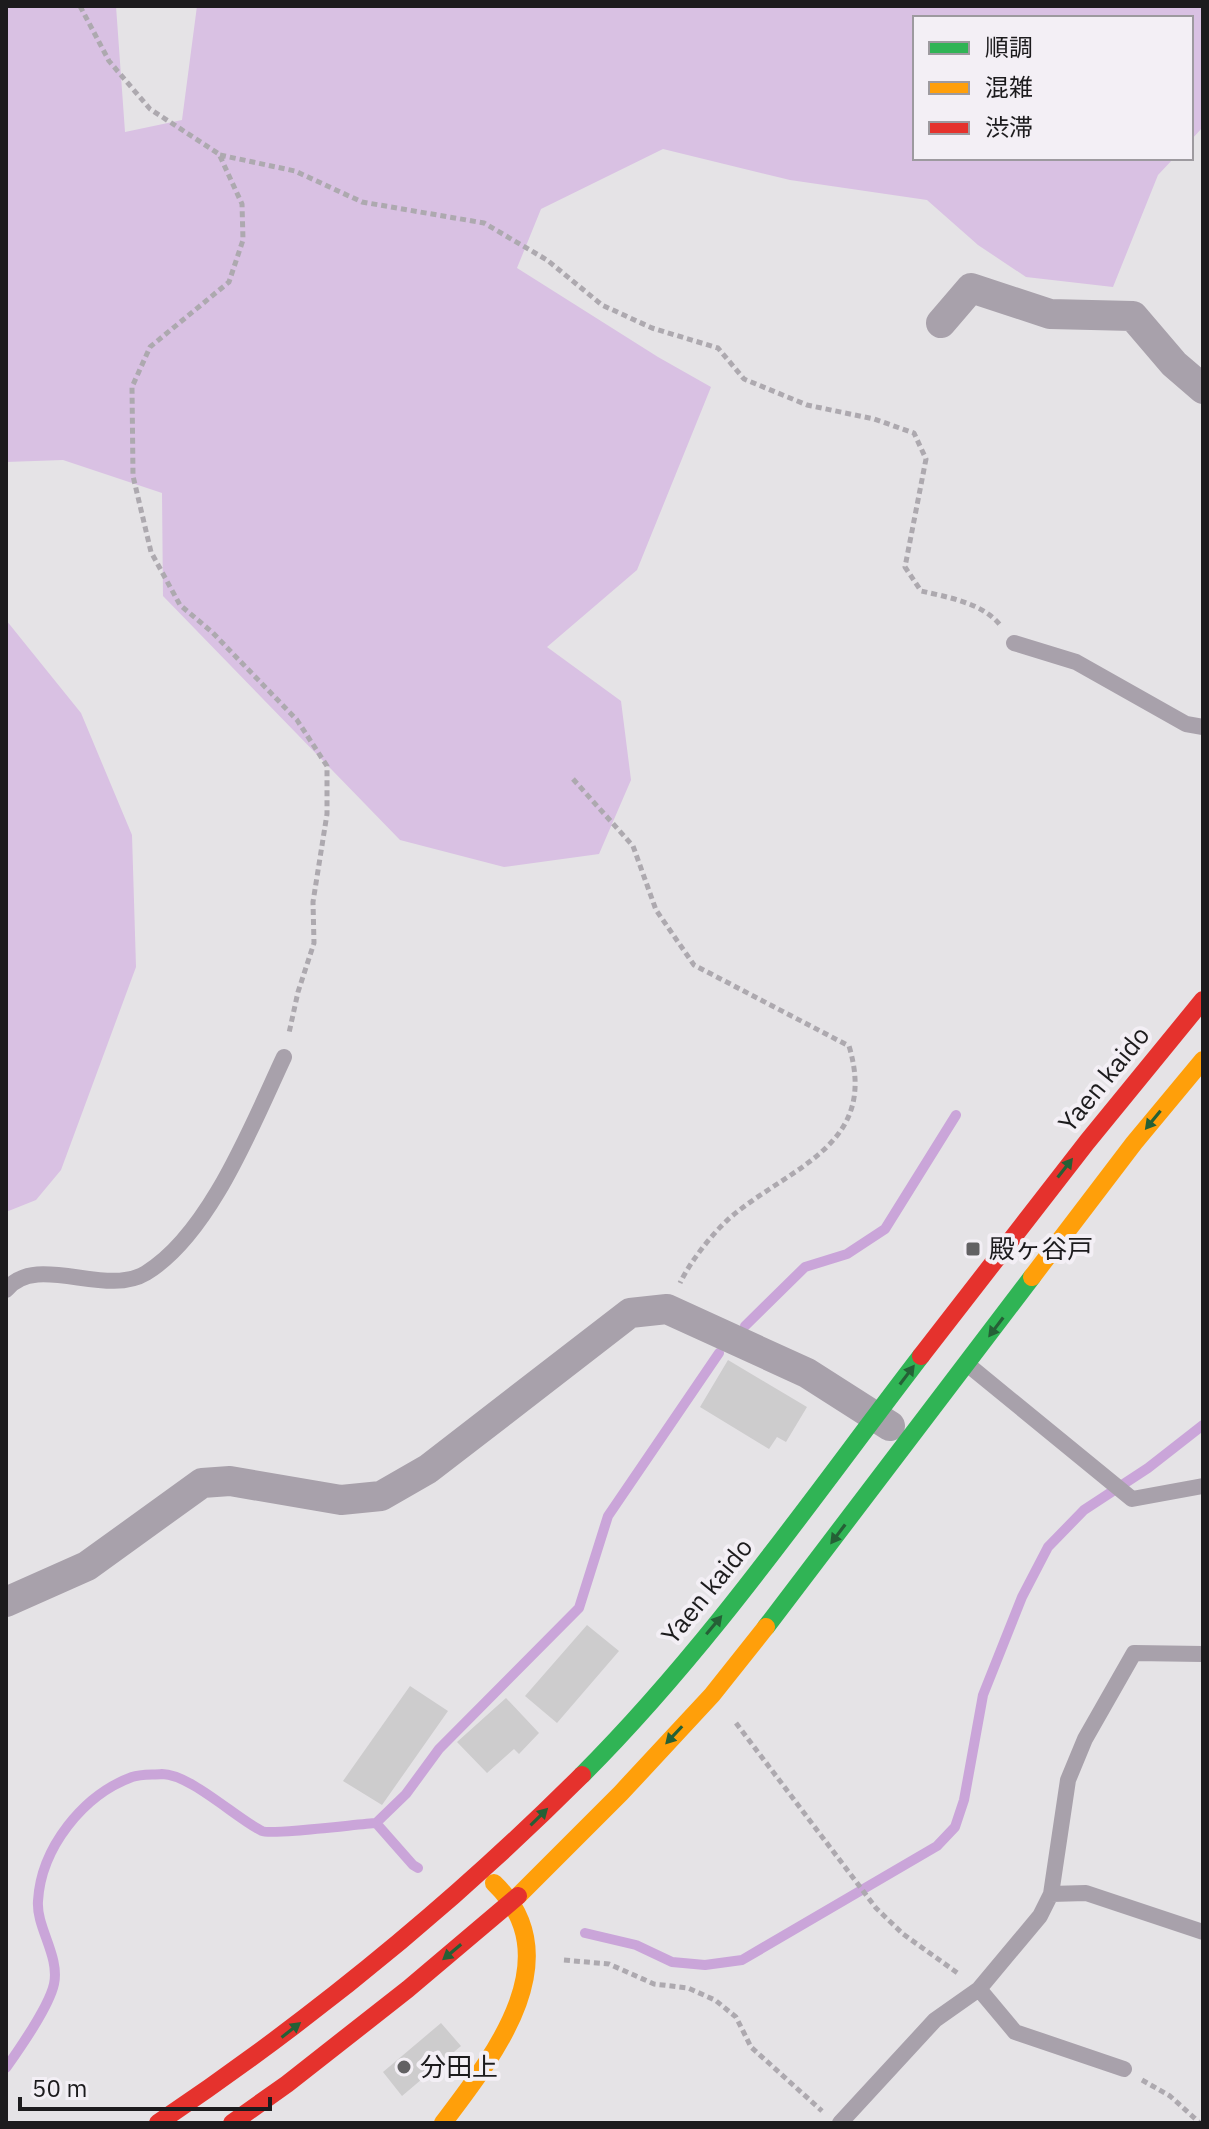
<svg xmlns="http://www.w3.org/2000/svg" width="1209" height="2129" font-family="'IBM Plex Sans','Noto Sans JP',sans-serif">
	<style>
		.green { fill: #d9c1e3 }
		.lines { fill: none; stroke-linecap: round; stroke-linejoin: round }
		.stream { stroke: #caa5d9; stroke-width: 10 }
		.building { fill: #cdcccd }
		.path { stroke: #ada9af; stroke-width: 5; stroke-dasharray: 6 4; stroke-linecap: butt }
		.lane { stroke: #a8a1ab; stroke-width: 16 }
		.street { stroke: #a8a1ab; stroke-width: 30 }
		.fast { stroke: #30b455; stroke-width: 18 }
		.slow { stroke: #ff9f0a; stroke-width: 18 }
		.jam { stroke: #e5322d; stroke-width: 18 }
		.oneway { fill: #256036 }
		.poi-dot { fill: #626163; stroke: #f3eff5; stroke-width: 3 }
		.labels { text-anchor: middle; stroke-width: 8; stroke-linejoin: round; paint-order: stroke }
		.street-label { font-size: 26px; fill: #1c1b1d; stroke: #f3eff5 }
		.poi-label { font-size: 26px; fill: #1c1b1d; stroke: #f3eff5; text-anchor: start }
	</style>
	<rect width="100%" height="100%" fill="#e5e3e6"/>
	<path class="green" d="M 6,6 L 116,6 L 125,132 L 182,120 L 197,6 L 1203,6 L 1203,127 L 1191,140 L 1191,18 L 915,18 L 915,158 L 1174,158 L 1158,175 L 1113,287 L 1026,277 L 978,245 L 927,200 L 790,180 L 663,149 L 541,209 L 517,268 L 658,357 L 711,387 L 637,570 L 547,647 L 621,701 L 631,780 L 599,854 L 504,867 L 400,840 L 163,596 L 162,493 L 63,460 L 6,462 Z
		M 6,620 L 81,713 L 132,835 L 136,967 L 61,1170 L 36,1200 L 6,1212 Z"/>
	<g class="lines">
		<path class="stream" d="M 745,1326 L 805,1267 L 847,1254 L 885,1229 L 956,1115
			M 376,1823 L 406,1794 L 439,1749 L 579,1608 L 608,1516 L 719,1353
			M 585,1933 L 636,1945 L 672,1962 L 705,1965 L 742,1960 L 937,1846 L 955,1827 L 964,1800 L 983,1695 L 1022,1597 L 1048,1547 L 1084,1510 L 1148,1468 L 1203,1425
			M 6,2068 C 20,2048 49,2007 54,1984 C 60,1956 36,1927 38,1901 C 41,1848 83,1795 132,1777 C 141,1774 153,1775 162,1774 C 190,1774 237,1819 262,1831 C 271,1835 359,1824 376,1823 L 413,1865 L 418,1868"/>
	</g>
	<path class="building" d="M 728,1360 L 807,1407 L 786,1442 L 777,1437 L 769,1449 L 700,1407 Z
		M 587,1625 L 619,1651 L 557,1723 L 525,1696 Z
		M 410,1686 L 448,1711 L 382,1805 L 343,1781 Z
		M 506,1698 L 539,1733 L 519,1754 L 514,1749 L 487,1773 L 457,1742 Z
		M 441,2023 L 461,2046 L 402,2096 L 383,2072 Z"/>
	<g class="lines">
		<path class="path" d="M 80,6 L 109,61 L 150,109 L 219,154 L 242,204 L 243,240 L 229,282 L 150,347 L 132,387 L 133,476 L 151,552 L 180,605 L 212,632 L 297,720 L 327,766 L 327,814 L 313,902 L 314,943 L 298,992 L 289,1033
			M 220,155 L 295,171 L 362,202 L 484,223 L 547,260 L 602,305 L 652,328 L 718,348 L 744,379 L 807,405 L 874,419 L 914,433 L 926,459 L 905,567 L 921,591 C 947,597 983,603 1000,625
			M 573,779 L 633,846 L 656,910 L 694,965 L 849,1046 C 878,1142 798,1164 737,1212 C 717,1227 691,1260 680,1283
			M 736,1723 L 876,1908 L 903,1934 L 959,1974
			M 564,1960 L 609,1964 L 654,1984 L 688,1988 L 715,2000 L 736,2017 L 751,2047 L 822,2111
			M 1142,2080 L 1170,2096 L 1200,2123"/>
		<path class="lane" d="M 1014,643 L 1076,662 L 1186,724 L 1203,727
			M 6,1290 C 36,1252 105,1298 146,1273 C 210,1234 253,1123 284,1057
			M 967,1364 L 1132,1499 L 1203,1486
			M 1051,1894 L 1086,1893 L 1203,1932
			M 979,1989 L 1015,2032 L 1124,2069
			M 840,2123 L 935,2020 L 979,1989 L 1040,1916 L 1051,1894 L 1068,1780 L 1085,1739 L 1134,1653 L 1203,1654"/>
		<path class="street" d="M 941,323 L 971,288 L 1050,314 L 1133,316 L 1174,364 L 1203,389
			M 6,1602 L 87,1566 L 202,1483 L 230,1481 L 341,1500 L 381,1496 L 428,1469 L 630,1313 L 667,1309 L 807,1373 L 890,1426"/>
		<path class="fast" d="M 766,1627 L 1032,1277
			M 582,1775 C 709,1648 812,1498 921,1356"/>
		<path class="slow" d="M 1032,1277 L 1134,1143 L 1203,1060
			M 518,1896 L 621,1793 L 712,1695 L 766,1627
			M 443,2123 C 493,2057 572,1958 494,1883"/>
		<path class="jam" d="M 921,1356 L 1087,1142 L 1203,1000
			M 158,2123 C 311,2020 452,1905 582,1775
			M 232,2123 L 287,2084 L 408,1989 L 518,1896"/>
	</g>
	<defs><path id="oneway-solid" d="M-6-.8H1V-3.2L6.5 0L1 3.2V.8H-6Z" transform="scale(2)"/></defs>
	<g class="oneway">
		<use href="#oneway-solid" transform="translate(1153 1120) rotate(129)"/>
		<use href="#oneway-solid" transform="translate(1065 1168) rotate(-52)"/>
		<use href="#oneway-solid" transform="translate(996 1327) rotate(127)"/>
		<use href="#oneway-solid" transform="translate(907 1375) rotate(-53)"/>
		<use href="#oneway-solid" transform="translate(838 1534) rotate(127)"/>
		<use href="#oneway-solid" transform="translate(714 1625) rotate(-50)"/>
		<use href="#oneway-solid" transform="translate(674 1735) rotate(133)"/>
		<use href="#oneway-solid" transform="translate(539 1817) rotate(-45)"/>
		<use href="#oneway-solid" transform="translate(452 1952) rotate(140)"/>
		<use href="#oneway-solid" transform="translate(291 2030) rotate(-38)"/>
	</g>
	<g class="poi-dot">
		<rect x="965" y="1241" width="16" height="16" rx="4"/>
		<circle cx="404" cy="2067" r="8"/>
	</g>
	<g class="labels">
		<g class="street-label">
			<text transform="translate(1104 1079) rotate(-51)" y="9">Yaen kaido</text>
			<text transform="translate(707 1591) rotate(-51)" y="9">Yaen kaido</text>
		</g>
		<g class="poi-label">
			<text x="989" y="1258">殿ヶ谷戸</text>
			<text x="420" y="2076">分田上</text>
		</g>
	</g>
	<rect width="1209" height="2129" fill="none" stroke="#1c1b1d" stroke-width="16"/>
	<rect x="913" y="16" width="280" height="144" fill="#f3eff5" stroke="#9d9a9f" stroke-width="2"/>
	<rect x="929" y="42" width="40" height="12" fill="#30b455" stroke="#9d9a9f" stroke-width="2"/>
	<text x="985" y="56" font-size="24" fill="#1c1b1d">順調</text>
	<rect x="929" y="82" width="40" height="12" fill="#ff9f0a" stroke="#9d9a9f" stroke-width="2"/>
	<text x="985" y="96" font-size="24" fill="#1c1b1d">混雑</text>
	<rect x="929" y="122" width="40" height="12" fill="#e5322d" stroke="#9d9a9f" stroke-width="2"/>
	<text x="985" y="136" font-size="24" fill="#1c1b1d">渋滞</text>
	<path d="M20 2097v12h250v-12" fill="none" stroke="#1c1b1d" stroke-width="4"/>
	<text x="32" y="2097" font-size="24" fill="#1c1b1d" stroke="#f3eff5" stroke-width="6" paint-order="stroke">50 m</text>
</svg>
